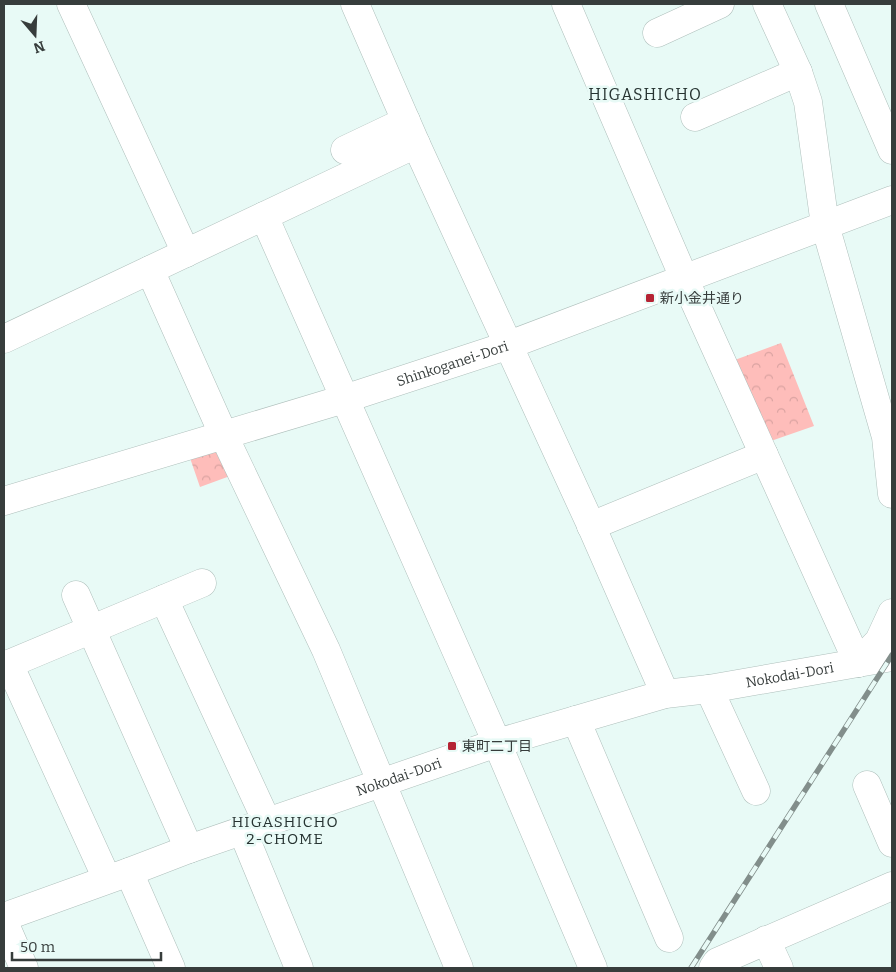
<svg xmlns="http://www.w3.org/2000/svg" width="896" height="972" font-family="Bitter,'Noto Sans JP',serif">
	<style>
		.park { fill: url(#park-crowns) }
		.lines { fill: none; stroke-linecap: round; stroke-linejoin: round }
		.minor-casing { stroke: #aebfbb; stroke-width: 29 }
		.minor { stroke: #fff; stroke-width: 28 }
		.rail-casing { stroke: #828e8b; stroke-width: 5.5 }
		.rail { stroke: #e8faf6; stroke-width: 4; stroke-dasharray: 11; stroke-linecap: butt }
		.poi-dot { fill: #b52334; stroke: #e8faf6; stroke-width: 2 }
		.labels { text-anchor: middle; stroke-width: 5; stroke-linejoin: round; paint-order: stroke }
		.poi-label { font-size: 14px; fill: #373d3c; stroke: #e8faf6; text-anchor: start }
		.street-label { font-size: 14px; fill: #373d3c; stroke: #e8faf6 }
		.neighbourhood-label { font-size: 15px; letter-spacing: 1px; fill: #263331; stroke: #e8faf6 }
		.quarter-label { font-size: 16px; letter-spacing: 1px; fill: #263331; stroke: #e8faf6 }
	</style>
	<defs>
		<pattern id="park-crowns" width="20" height="18" patternUnits="userSpaceOnUse" patternTransform="scale(1.25)"><rect width="20" height="18" fill="#febdba"/><path d="M2 6a3 3 0 1 1 6 0M12 15a3 3 0 1 1 6 0" fill="none" stroke="#daa3a1"/></pattern>
	</defs>
	<rect width="100%" height="100%" fill="#e8faf6"/>
	<path class="park" d="M 781,343 L 814,426 L 768,442 L 732,361 Z
		M 220,447 L 230,476 L 200,487 L 190,458 Z"/>
	<g class="lines">
		<defs>
			<g id="minor">
				<path d="M 71,4 L 186,253"/>
				<path d="M 355,4 L 416,144 L 590,523 L 665,694"/>
				<path d="M 566,4 L 684,278 L 858,663"/>
				<path d="M 767,4 L 798,72 L 808,102 L 825,225 L 886,437 L 892,494"/>
				<path d="M 829,4 L 892,150"/>
				<path d="M 657,33 L 720,4"/>
				<path d="M 695,117 L 798,72"/>
				<path d="M 345,150 L 406,121"/>
				<path d="M 264,216 L 497,743 L 593,968"/>
				<path d="M 150,270 L 224,436 L 326,650 L 459,968"/>
				<path d="M 4,339 L 416,144"/>
				<path id="s1" d="M 4,501 L 344,399 L 509,345 L 892,200"/>
				<path d="M 591,526 L 764,455"/>
				<path d="M 76,595 L 189,849"/>
				<path d="M 164,599 L 267,822"/>
				<path d="M 858,663 L 879,641 L 892,613"/>
				<path d="M 9,664 L 107,879"/>
				<path d="M 4,666 L 202,583"/>
				<path d="M 709,689 L 756,791"/>
				<path d="M 576,720 L 669,938"/>
				<path d="M 867,785 L 892,843"/>
				<path d="M 242,830 L 299,968"/>
				<path d="M 129,872 L 171,968"/>
				<path id="s2" d="M 4,917 L 129,872 L 189,849 L 497,743 L 665,694 L 709,689 L 892,657"/>
				<path d="M 4,922 L 24,968"/>
				<path d="M 766,940 L 779,968"/>
				<path d="M 713,968 L 717,962 L 892,886"/>
			</g>
		</defs>
		<use href="#minor" class="minor-casing"/>
		<use href="#minor" class="minor"/>
		<defs>
			<path id="rail" d="M 691,968 L 892,655"/>
		</defs>
		<use href="#rail" class="rail-casing"/>
		<use href="#rail" class="rail"/>
	</g>
	<g class="poi-dot">
		<rect x="645" y="293" width="10" height="10" rx="2.5"/>
		<rect x="447" y="741" width="10" height="10" rx="2.5"/>
	</g>
	<g class="labels">
		<g class="poi-label">
			<text x="660" y="303">新小金井通り</text>
			<text x="462" y="751">東町二丁目</text>
		</g>
		<g class="street-label">
			<text dy="5" stroke="none"><textPath href="#s1" startOffset="469">Shinkoganei-Dori</textPath></text>
			<text dy="5" stroke="none"><textPath href="#s2" startOffset="824">Nokodai-Dori</textPath></text>
			<text dy="5" stroke="none"><textPath href="#s2" startOffset="419">Nokodai-Dori</textPath></text>
		</g>
		<g class="neighbourhood-label">
			<text x="285" y="827">HIGASHICHO<tspan x="285" dy="17">2-CHOME</tspan></text>
		</g>
		<g class="quarter-label">
			<text x="645" y="100">HIGASHICHO</text>
		</g>
	</g>
	<rect width="896" height="972" fill="none" stroke="#373d3c" stroke-width="10"/>
	<g transform="translate(35 35) rotate(161)" stroke="#e8faf6" stroke-width="4" paint-order="stroke">
	<path d="M0-4L9 19L0 12L-9 19Z" fill="#373d3c"/>
	<text y="-8" font-size="14" font-weight="bold" text-anchor="middle" fill="#373d3c">N</text>
	</g>
	<path d="M12 952v8h149v-8" fill="none" stroke="#373d3c" stroke-width="2.5"/>
	<text x="20" y="952" font-size="15" fill="#373d3c" stroke="#e8faf6" stroke-width="4" paint-order="stroke">50 m</text>
</svg>
